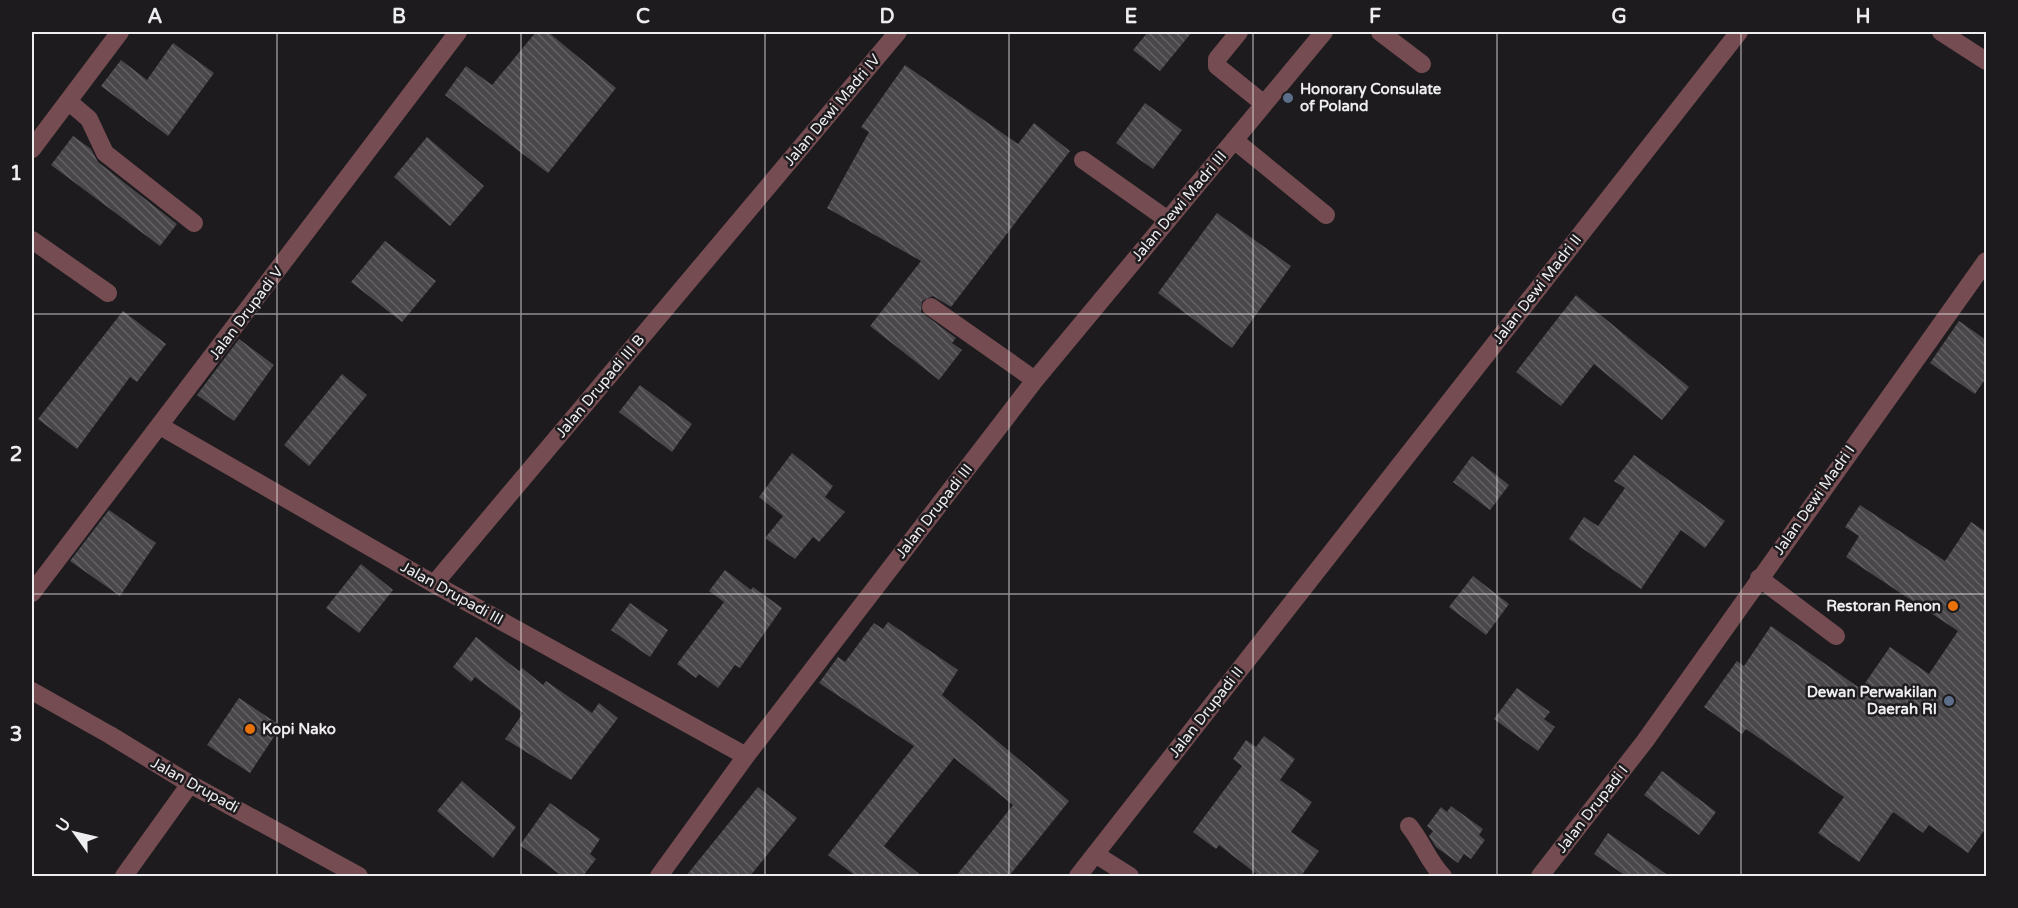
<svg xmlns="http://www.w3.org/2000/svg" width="2018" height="908" font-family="'Varela Round',sans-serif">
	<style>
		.building { fill: url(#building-back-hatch) }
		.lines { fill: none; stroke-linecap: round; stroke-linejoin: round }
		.minor { stroke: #744c51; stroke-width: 18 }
		.grid { fill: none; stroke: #eeedef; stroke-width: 1.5; stroke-opacity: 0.55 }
		.service-dot { fill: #5c6f8a; stroke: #1d1b1e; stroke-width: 2 }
		.food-dot { fill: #e8710a; stroke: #1d1b1e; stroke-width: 2 }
		.labels { text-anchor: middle; stroke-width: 5; stroke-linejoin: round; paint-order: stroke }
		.poi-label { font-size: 15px; font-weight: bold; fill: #eeedef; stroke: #1d1b1e; text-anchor: start }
		.street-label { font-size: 15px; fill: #eeedef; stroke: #1d1b1e }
		.neatline { fill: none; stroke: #eeedef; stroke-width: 2 }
		.grid-label { font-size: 20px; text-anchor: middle; font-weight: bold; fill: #eeedef }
	</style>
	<defs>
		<pattern id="building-back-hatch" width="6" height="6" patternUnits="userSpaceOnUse" patternTransform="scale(1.5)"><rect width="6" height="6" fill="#49474a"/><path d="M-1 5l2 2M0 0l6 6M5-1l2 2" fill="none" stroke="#646264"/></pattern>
	</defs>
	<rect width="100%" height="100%" fill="#1d1b1e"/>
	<path class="building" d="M 536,32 L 548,32 L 616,88 L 548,173 L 445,95 L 466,66 L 492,85 Z
		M 1148,32 L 1192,32 L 1160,71 L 1133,50 Z
		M 173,43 L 214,73 L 168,136 L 101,86 L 121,60 L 147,80 Z
		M 905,65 L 1018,144 L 1034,123 L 1070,151 L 951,307 L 933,296 L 922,301 L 921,312 L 956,338 L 952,343 L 962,350 L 939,380 L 870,326 L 921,261 L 827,208 L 869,132 L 861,127 Z
		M 1145,103 L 1182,130 L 1153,169 L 1116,143 Z
		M 73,136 L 91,149 L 98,162 L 177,224 L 160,246 L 51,165 Z
		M 427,137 L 484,186 L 450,226 L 394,177 Z
		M 1217,213 L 1291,266 L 1232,348 L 1158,293 Z
		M 385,241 L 436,281 L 402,322 L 351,282 Z
		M 1576,295 L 1689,387 L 1662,420 L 1594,364 L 1561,406 L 1516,372 Z
		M 123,311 L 166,344 L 137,382 L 130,377 L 77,449 L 38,419 Z
		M 1959,321 L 1986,340 L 1986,378 L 1975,394 L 1930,363 Z
		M 239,339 L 274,365 L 234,421 L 197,395 Z
		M 342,374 L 367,395 L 309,466 L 284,445 Z
		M 640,385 L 692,424 L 672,452 L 619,412 Z
		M 792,453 L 833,486 L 825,497 L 845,512 L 819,542 L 813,537 L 795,559 L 765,538 L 783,516 L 759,497 Z
		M 1634,455 L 1725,521 L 1705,548 L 1681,530 L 1641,589 L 1569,539 L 1584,517 L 1598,526 L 1625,488 L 1614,481 Z
		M 1472,456 L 1509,485 L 1490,510 L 1453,482 Z
		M 1860,505 L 1945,561 L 1971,522 L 1986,532 L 1986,828 L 1968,853 L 1929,825 L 1923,833 L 1893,812 L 1859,862 L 1818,833 L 1844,797 L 1746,729 L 1742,734 L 1704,707 L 1737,661 L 1744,666 L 1771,626 L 1861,689 L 1890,647 L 1929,674 L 1958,631 L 1846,557 L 1859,536 L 1845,527 Z
		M 109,510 L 156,543 L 120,596 L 70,561 Z
		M 361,564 L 393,590 L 359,633 L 326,608 Z
		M 725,570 L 751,590 L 753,587 L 782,608 L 740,668 L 735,665 L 718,688 L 699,674 L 696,678 L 677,664 L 724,602 L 709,591 Z
		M 1473,576 L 1509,604 L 1486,635 L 1449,607 Z
		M 630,603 L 668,630 L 650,657 L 611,630 Z
		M 888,622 L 958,670 L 942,695 L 1069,801 L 1009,876 L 956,876 L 1013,805 L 954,758 L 884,846 L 922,876 L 856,876 L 828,855 L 914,746 L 819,683 L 838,657 L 845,662 L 874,623 L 883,629 Z
		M 476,637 L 519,671 L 522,668 L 543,685 L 546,681 L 592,713 L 599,703 L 618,718 L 571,780 L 505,739 L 523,713 L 475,677 L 471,682 L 453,667 Z
		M 1517,688 L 1550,712 L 1544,719 L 1555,727 L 1538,751 L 1494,719 Z
		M 239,698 L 281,726 L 250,773 L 207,745 Z
		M 1264,736 L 1295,759 L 1280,780 L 1312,802 L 1291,832 L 1319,851 L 1301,876 L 1259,876 L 1219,845 L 1216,849 L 1193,832 L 1242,766 L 1233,759 L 1246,740 L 1256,747 Z
		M 1662,771 L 1716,812 L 1699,835 L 1644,795 Z
		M 462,781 L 516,827 L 493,858 L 437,811 Z
		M 758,787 L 797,818 L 750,876 L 686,876 Z
		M 550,803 L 600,839 L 590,854 L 596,859 L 583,876 L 562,876 L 520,845 Z
		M 1451,806 L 1483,829 L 1479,835 L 1485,840 L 1471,859 L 1464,854 L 1458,863 L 1436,847 L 1429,836 L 1433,831 L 1427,826 L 1441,807 L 1447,812 Z
		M 1608,833 L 1669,876 L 1626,876 L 1594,854 Z"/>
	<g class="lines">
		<path class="minor" d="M 1239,32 L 1217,59 L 1217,66 L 1264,104
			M 1380,32 L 1422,64
			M 1941,32 L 1986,61
			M 68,101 L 89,119 L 105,153 L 194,223
			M 1234,140 L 1326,215
			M 32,149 L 120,32
			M 1083,160 L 1168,220
			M 32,240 L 108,293
			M 931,307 L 1035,380
			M 160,426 L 434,584 L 746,756
			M 1759,578 L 1836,636
			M 434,584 L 898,32
			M 32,593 L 458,32
			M 32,691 L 110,735 L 190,784 L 359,876
			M 1409,826 C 1423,843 1429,863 1443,876
			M 1095,854 L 1130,876
			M 124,876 L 190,784
			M 659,876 L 746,756 L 1035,380 L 1324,32
			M 1078,876 L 1739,32
			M 1540,876 L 1645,741 L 1986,261"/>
	</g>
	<path class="grid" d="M 277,32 L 277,876M 521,32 L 521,876M 765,32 L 765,876M 1009,32 L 1009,876M 1253,32 L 1253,876M 1497,32 L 1497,876M 1741,32 L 1741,876M 32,314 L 1986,314M 32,594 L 1986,594"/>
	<g class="service-dot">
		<circle cx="1288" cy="98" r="6"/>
		<circle cx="1949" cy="701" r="6"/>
	</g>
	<g class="food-dot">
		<circle cx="1953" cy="606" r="6"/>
		<circle cx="250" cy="729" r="6"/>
	</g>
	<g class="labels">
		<g class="poi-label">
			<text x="1300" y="94">Honorary Consulate<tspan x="1300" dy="17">of Poland</tspan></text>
			<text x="1941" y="611" text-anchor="end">Restoran Renon</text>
			<text x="1937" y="697" text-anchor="end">Dewan Perwakilan<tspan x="1937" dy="17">Daerah RI</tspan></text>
			<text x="262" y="734">Kopi Nako</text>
		</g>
		<g class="street-label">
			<text transform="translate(832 110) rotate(-50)" y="5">Jalan Dewi Madri IV</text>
			<text transform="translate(1179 206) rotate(-50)" y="5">Jalan Dewi Madri III</text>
			<text transform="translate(1537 289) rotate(-52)" y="5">Jalan Dewi Madri II</text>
			<text transform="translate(246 313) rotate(-53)" y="5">Jalan Drupadi V</text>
			<text transform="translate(600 386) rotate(-50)" y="5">Jalan Drupadi III B</text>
			<text transform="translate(1814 500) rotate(-55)" y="5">Jalan Dewi Madri I</text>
			<text transform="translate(934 511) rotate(-52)" y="5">Jalan Drupadi III</text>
			<text transform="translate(452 593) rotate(29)" y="5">Jalan Drupadi III</text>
			<text transform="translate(1206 712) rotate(-52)" y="5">Jalan Drupadi II</text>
			<text transform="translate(195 785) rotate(29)" y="5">Jalan Drupadi</text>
			<text transform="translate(1592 809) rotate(-52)" y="5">Jalan Drupadi I</text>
		</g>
	</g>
	<rect width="2018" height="908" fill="none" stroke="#1d1b1e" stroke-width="66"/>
	<g transform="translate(75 833) rotate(304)" stroke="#1d1b1e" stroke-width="4.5" paint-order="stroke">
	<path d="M0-4.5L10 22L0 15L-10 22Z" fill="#eeedef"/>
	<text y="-9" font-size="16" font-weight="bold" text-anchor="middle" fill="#eeedef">U</text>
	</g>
	<rect x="33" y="33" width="1952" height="842" class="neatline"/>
	<g class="grid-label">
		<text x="155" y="23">A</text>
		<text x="399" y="23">B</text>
		<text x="643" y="23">C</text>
		<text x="887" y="23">D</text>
		<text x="1131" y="23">E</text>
		<text x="1375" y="23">F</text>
		<text x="1619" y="23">G</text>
		<text x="1863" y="23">H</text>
		<text x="16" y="180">1</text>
		<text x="16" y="461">2</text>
		<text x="16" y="741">3</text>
	</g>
</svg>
